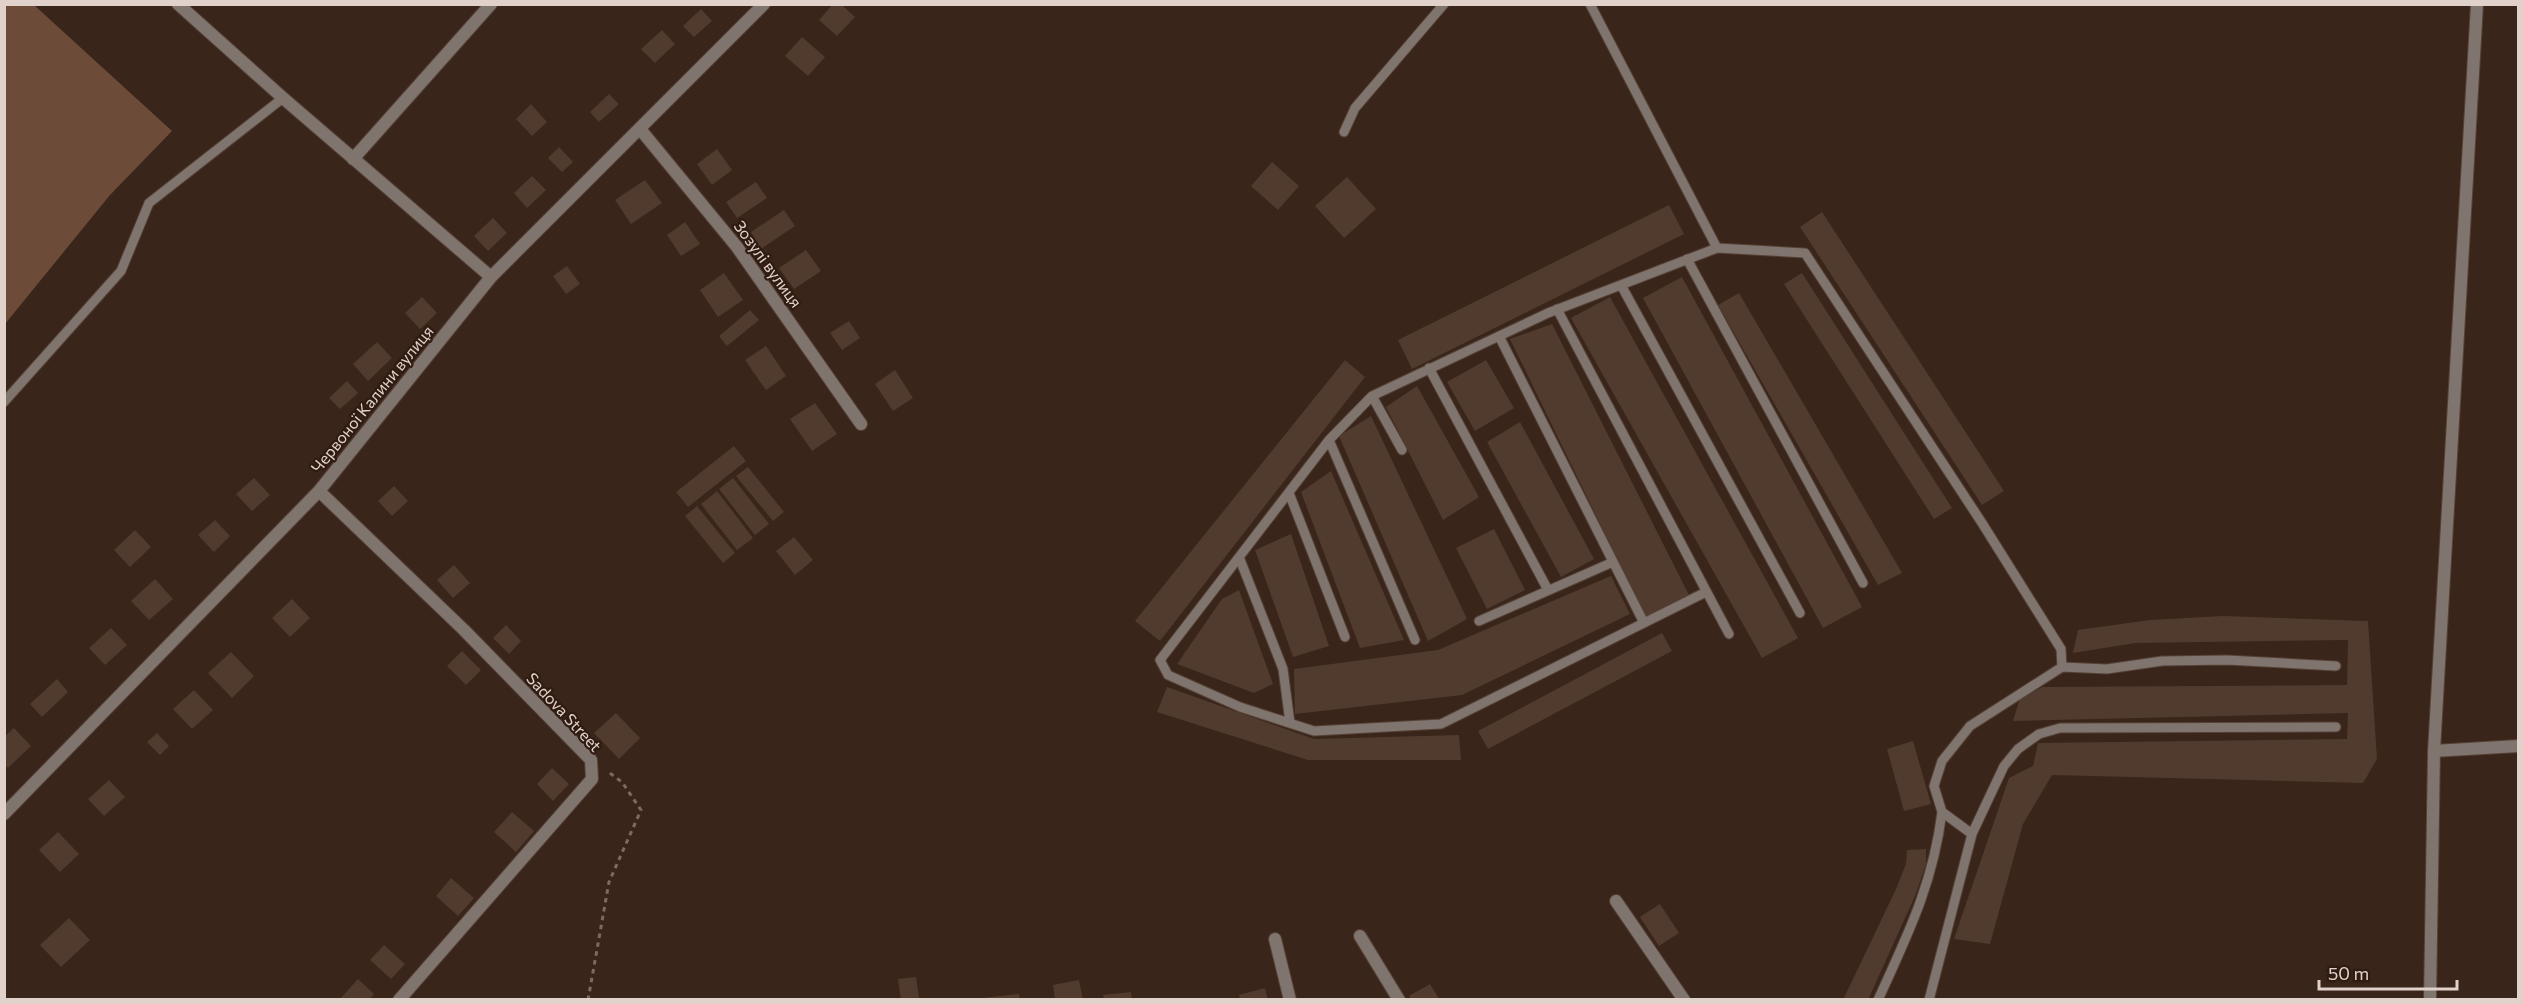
<svg xmlns="http://www.w3.org/2000/svg" width="2523" height="1004" font-family="Commissioner,sans-serif">
	<style>
		.green { fill: #6d4b39 }
		.building { fill: #513b2f }
		.lines { fill: none; stroke-linecap: round; stroke-linejoin: round }
		.lane-casing { stroke: #554136; stroke-width: 11 }
		.street-casing { stroke: #554136; stroke-width: 14 }
		.path { stroke: #7d6b62; stroke-width: 3; stroke-dasharray: 4.5 4.5; stroke-linecap: butt }
		.lane { stroke: #7f746e; stroke-width: 9 }
		.street { stroke: #7f746e; stroke-width: 12 }
		.labels { text-anchor: middle; stroke-width: 4.5; stroke-linejoin: round; paint-order: stroke }
		.street-label { font-size: 16px; fill: #e0d2cb; stroke: #301b11 }
	</style>
	<rect width="100%" height="100%" fill="#3a251a"/>
	<path class="green" d="M 5,4 L 34,5 L 172,131 L 110,195 L 5,324 Z"/>
	<path class="building" d="M 833,4 L 841,4 L 855,17 L 837,36 L 819,20 Z
		M 701,9 L 712,21 L 694,37 L 683,26 Z
		M 662,30 L 675,44 L 655,63 L 641,49 Z
		M 802,37 L 825,57 L 808,76 L 785,56 Z
		M 609,94 L 619,104 L 599,122 L 590,112 Z
		M 531,104 L 547,122 L 532,136 L 516,119 Z
		M 559,147 L 573,162 L 562,172 L 548,158 Z
		M 717,149 L 732,170 L 712,185 L 697,164 Z
		M 1272,162 L 1299,186 L 1278,210 L 1251,186 Z
		M 532,176 L 546,190 L 527,208 L 514,193 Z
		M 1347,177 L 1376,209 L 1344,238 L 1315,206 Z
		M 645,180 L 662,203 L 631,224 L 615,200 Z
		M 756,182 L 767,198 L 737,218 L 726,202 Z
		M 1669,205 L 1684,234 L 1412,369 L 1398,340 Z
		M 784,210 L 795,226 L 761,249 L 751,232 Z
		M 1822,212 L 2004,491 L 1982,505 L 1800,227 Z
		M 493,218 L 507,233 L 488,251 L 474,236 Z
		M 685,222 L 700,244 L 681,256 L 667,235 Z
		M 806,250 L 821,271 L 794,289 L 779,268 Z
		M 567,266 L 580,284 L 566,294 L 553,276 Z
		M 724,273 L 743,300 L 718,317 L 700,290 Z
		M 1802,273 L 1952,508 L 1934,519 L 1784,284 Z
		M 1682,277 L 1862,607 L 1823,628 L 1643,298 Z
		M 1739,293 L 1902,573 L 1878,585 L 1718,305 Z
		M 422,297 L 437,313 L 420,329 L 405,313 Z
		M 1610,297 L 1798,638 L 1762,658 L 1571,318 Z
		M 750,310 L 759,320 L 727,346 L 719,336 Z
		M 849,321 L 860,338 L 842,350 L 830,333 Z
		M 1552,324 L 1690,597 L 1646,618 L 1510,339 Z
		M 377,342 L 392,358 L 368,381 L 353,364 Z
		M 766,346 L 786,376 L 766,390 L 745,360 Z
		M 1345,360 L 1365,377 L 1160,641 L 1135,621 Z
		M 1486,360 L 1514,408 L 1475,431 L 1447,382 Z
		M 895,370 L 913,398 L 893,411 L 875,384 Z
		M 347,381 L 358,393 L 340,409 L 329,398 Z
		M 1417,386 L 1479,497 L 1443,520 L 1386,407 Z
		M 815,403 L 837,434 L 812,451 L 790,419 Z
		M 1371,416 L 1467,619 L 1428,641 L 1339,436 Z
		M 1520,422 L 1594,559 L 1561,577 L 1487,442 Z
		M 734,446 L 746,461 L 688,507 L 676,492 Z
		M 748,467 L 784,512 L 773,521 L 736,476 Z
		M 1331,471 L 1404,640 L 1360,648 L 1301,492 Z
		M 254,478 L 270,495 L 252,511 L 236,494 Z
		M 733,478 L 769,524 L 755,535 L 719,489 Z
		M 394,486 L 408,501 L 392,516 L 378,501 Z
		M 717,491 L 753,538 L 737,550 L 701,504 Z
		M 697,506 L 735,553 L 723,563 L 685,516 Z
		M 215,520 L 230,536 L 214,552 L 198,535 Z
		M 1494,529 L 1525,590 L 1487,609 L 1456,548 Z
		M 135,530 L 151,547 L 130,567 L 114,550 Z
		M 1291,534 L 1329,646 L 1293,657 L 1255,550 Z
		M 794,537 L 813,560 L 795,575 L 776,551 Z
		M 454,565 L 470,583 L 453,598 L 437,580 Z
		M 1611,576 L 1630,614 L 1462,695 L 1295,714 L 1294,669 L 1438,650 Z
		M 155,579 L 173,599 L 149,620 L 131,601 Z
		M 1239,590 L 1273,684 L 1254,693 L 1177,664 L 1222,599 Z
		M 292,599 L 310,618 L 290,637 L 272,618 Z
		M 2223,616 L 2368,621 L 2377,759 L 2363,783 L 2052,775 L 2023,824 L 1990,944 L 1954,939 L 2009,778 L 2033,766 L 2038,743 L 2347,739 L 2348,713 L 2013,721 L 2020,698 L 2043,687 L 2347,685 L 2348,640 L 2135,643 L 2073,653 L 2078,630 L 2150,620 Z
		M 506,625 L 521,641 L 509,654 L 493,638 Z
		M 111,628 L 127,645 L 105,665 L 89,648 Z
		M 1662,633 L 1672,651 L 1488,749 L 1478,731 Z
		M 462,651 L 481,670 L 466,685 L 447,666 Z
		M 231,652 L 254,676 L 232,698 L 208,673 Z
		M 57,679 L 68,692 L 42,717 L 30,704 Z
		M 1167,687 L 1314,739 L 1459,735 L 1461,760 L 1308,760 L 1157,712 Z
		M 194,690 L 213,710 L 192,729 L 173,709 Z
		M 616,713 L 640,738 L 619,759 L 594,733 Z
		M 14,728 L 31,746 L 8,768 L 4,764 L 4,737 Z
		M 157,733 L 169,746 L 160,755 L 147,742 Z
		M 1913,741 L 1931,804 L 1904,811 L 1887,749 Z
		M 552,768 L 569,784 L 553,801 L 537,784 Z
		M 109,780 L 125,797 L 104,816 L 88,799 Z
		M 512,812 L 534,831 L 516,852 L 494,832 Z
		M 58,832 L 79,854 L 60,872 L 39,850 Z
		M 1926,849 L 1926,864 L 1915,896 L 1868,1000 L 1843,1000 L 1896,889 L 1906,864 L 1907,850 Z
		M 451,878 L 474,898 L 458,916 L 436,896 Z
		M 1660,904 L 1679,933 L 1659,946 L 1640,917 Z
		M 69,918 L 90,940 L 61,967 L 40,945 Z
		M 384,945 L 405,964 L 391,979 L 370,960 Z
		M 916,977 L 919,998 L 901,1000 L 898,979 Z
		M 358,979 L 374,994 L 369,1000 L 339,1000 Z
		M 1079,980 L 1083,1000 L 1055,1000 L 1053,985 Z
		M 1430,984 L 1440,1000 L 1412,1000 L 1409,996 Z
		M 1265,988 L 1268,1000 L 1240,1000 L 1239,995 Z
		M 1131,992 L 1132,1000 L 1104,1000 L 1103,995 Z
		M 1019,994 L 1020,1000 L 982,1000 L 982,998 Z"/>
	<g class="lines">
		<defs>
			<path id="lane" d="M 1590,4 L 1717,248 L 1805,253 L 1982,523 L 2061,649 L 2062,667 L 1970,726 L 1942,761 L 1934,786 L 1942,812 L 1972,834
				M 1344,132 L 1355,108 L 1444,4
				M 1687,259 L 1863,583
				M 1621,285 L 1800,613
				M 1557,309 L 1729,634
				M 1499,336 L 1644,623
				M 1429,368 L 1548,590
				M 1372,396 L 1402,450
				M 4,402 L 121,271 L 149,203 L 283,98
				M 1329,440 L 1415,640
				M 1289,493 L 1345,637
				M 1239,557 L 1283,669 L 1290,723
				M 1706,592 L 1441,724 L 1314,731 L 1240,707 L 1168,675 L 1160,660 L 1329,440 L 1372,396 L 1548,313 L 1717,248
				M 1479,621 L 1613,562
				M 2062,667 L 2107,669 L 2162,661 L 2227,660 L 2336,666
				M 1878,1000 C 1908,934 1933,884 1942,812
				M 1929,1000 L 1972,834 L 1987,802 L 2004,766 L 2018,749 L 2039,734 L 2060,728 L 2336,727"/>
			<path id="street" d="M 178,4 L 283,98 L 491,277
				M 640,129 L 737,247 L 861,424
				M 353,159 L 491,4
				M 319,491 L 464,630 L 591,760 L 592,779 L 399,1000
				M 2434,751 L 2518,746
				M 4,814 L 319,491 L 491,277 L 764,4
				M 1616,901 L 1684,1000
				M 1360,936 L 1399,1000
				M 1275,939 L 1290,1000
				M 2430,1000 L 2434,751 L 2477,4"/>
		</defs>
		<use href="#lane" class="lane-casing"/>
		<use href="#street" class="street-casing"/>
		<path class="path" d="M 588,1000 L 609,882 L 641,810 L 622,782 L 607,771"/>
		<use href="#lane" class="lane"/>
		<use href="#street" class="street"/>
	</g>
	<g class="labels">
		<g class="street-label">
			<text transform="translate(768 264) rotate(54)" y="6">Зозулі вулиця</text>
			<text transform="translate(372 399) rotate(-51)" y="6">Червоної Калини вулиця</text>
			<text transform="translate(564 712) rotate(47)" y="6">Sadova Street</text>
		</g>
	</g>
	<rect width="2523" height="1004" fill="none" stroke="#e0d2cb" stroke-width="12"/>
	<path d="M2319 980v9h138v-9" fill="none" stroke="#e0d2cb" stroke-width="3"/>
	<text x="2328" y="980" font-size="18" fill="#e0d2cb" stroke="#301b11" stroke-width="4.5" paint-order="stroke">50 m</text>
</svg>
